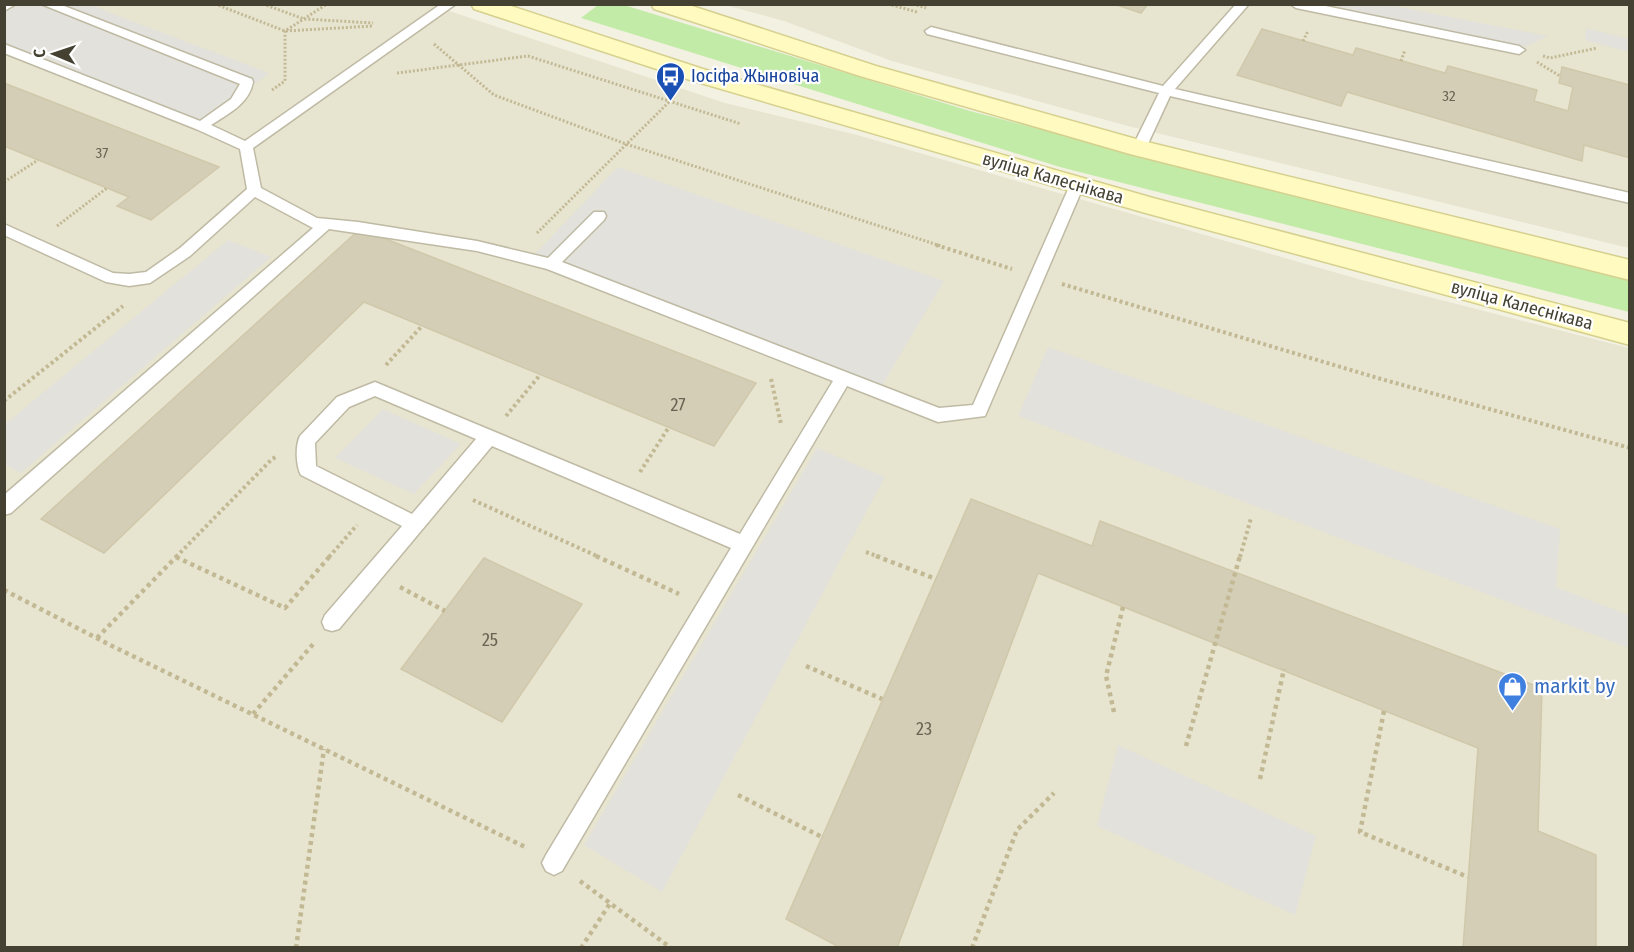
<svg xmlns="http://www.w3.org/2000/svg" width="1634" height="952" font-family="'Fira Sans Condensed',sans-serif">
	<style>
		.residential { fill: #e7e4d0 }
		.green { fill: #c1eba7 }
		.parking { fill: #e3e1db }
		.building { fill: #d5ceb7; stroke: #d0c8aa; stroke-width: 1.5 }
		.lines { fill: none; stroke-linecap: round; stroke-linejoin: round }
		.lane-casing { stroke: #bfbaa4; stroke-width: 3 }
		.secondary-casing { stroke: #d6d08e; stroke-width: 3 }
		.path-far2 { stroke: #c2b994; stroke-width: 3; stroke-dasharray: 2 2; stroke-linecap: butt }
		.path-far1 { stroke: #c2b994; stroke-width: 4; stroke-dasharray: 3 3; stroke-linecap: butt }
		.path { stroke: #c2b994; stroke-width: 4.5; stroke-dasharray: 4 4; stroke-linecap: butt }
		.lane { fill: #fff; fill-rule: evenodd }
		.secondary { fill: #fffac0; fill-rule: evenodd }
		.labels { text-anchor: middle; stroke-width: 4.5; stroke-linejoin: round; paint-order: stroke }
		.far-number-label { font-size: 15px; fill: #696453 }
		.far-transit-label { font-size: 18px; fill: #164399; stroke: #fff; text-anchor: start }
		.far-street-label { font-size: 18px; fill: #454132; stroke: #fff }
		.number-label { font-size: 18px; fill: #696453 }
		.shop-label { font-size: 21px; fill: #366cbe; stroke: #fff; text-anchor: start }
	</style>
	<rect width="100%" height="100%" fill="#f3f1e2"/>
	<path class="residential" d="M 5,5 L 431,5 L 725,103 L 857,135 L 1358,279 L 1629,348 L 1629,947 L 5,948 Z
		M 725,5 L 1629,5 L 1629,248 L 1128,126 L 892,61 L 784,21 Z"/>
	<path class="green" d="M 598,5 L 624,5 L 970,111 L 1379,218 L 1629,276 L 1629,312 L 1060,167 L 581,18 Z"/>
	<path class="parking" d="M 4,5 L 94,5 L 105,11 L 269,73 L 201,126 L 5,48 Z
		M 1296,5 L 1389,5 L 1548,36 L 1519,50 Z
		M 1586,28 L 1629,39 L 1629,52 L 1585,40 Z
		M 618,167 L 944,281 L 877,394 L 531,258 Z
		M 228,240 L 271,257 L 21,473 L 5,465 L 5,424 Z
		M 1048,347 L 1560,529 L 1556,587 L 1629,615 L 1629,648 L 1018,416 Z
		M 383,409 L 461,444 L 414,494 L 335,458 Z
		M 817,448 L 885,477 L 662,892 L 584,845 Z
		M 1118,745 L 1316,836 L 1295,915 L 1097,826 Z"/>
	<path class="building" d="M 1114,4 L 1148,4 L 1141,13 Z
		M 1262,29 L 1353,55 L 1356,48 L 1445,73 L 1448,66 L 1537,90 L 1534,101 L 1568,111 L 1573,87 L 1559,83 L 1562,67 L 1630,85 L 1630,158 L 1584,145 L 1582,161 L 1347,92 L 1341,106 L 1237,75 Z
		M 4,83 L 219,167 L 151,220 L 117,206 L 129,197 L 4,146 Z
		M 360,229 L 756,383 L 714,446 L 364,302 L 104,553 L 41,519 Z
		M 971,499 L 1092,546 L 1100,521 L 1542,688 L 1538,831 L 1596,855 L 1596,948 L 1463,948 L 1478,748 L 1038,573 L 897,948 L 841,948 L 786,919 Z
		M 484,558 L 582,604 L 502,722 L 401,669 Z"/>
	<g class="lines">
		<defs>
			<path id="lane" d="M 4,4 L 16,4 L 4,11 Z
				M 41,4 L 59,4 L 252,79 L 253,82 C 249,104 228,114 211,125 L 245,141 L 441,4 L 456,4 L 253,148 L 261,188 L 317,218 L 358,222 L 477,241 L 548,258 L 594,212 L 604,212 L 606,216 L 604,220 L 562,262 L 939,408 L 973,405 L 1070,185 L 1077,180 L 1084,185 L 985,416 L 938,422 L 847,386 L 562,871 L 554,875 L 546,871 L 542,863 L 546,855 L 731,548 L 492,446 L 339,629 L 332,631 L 325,629 L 322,622 L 325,615 L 402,526 L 301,475 C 296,466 295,446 300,436 L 337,397 L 375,382 L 740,534 L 833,381 L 547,269 L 477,251 L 329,229 L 11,513 L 4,515 L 4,495 L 313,228 L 255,197 L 190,256 L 150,283 L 129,286 L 106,282 L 4,235 L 4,224 L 113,273 L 129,274 L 146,272 L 180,248 L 247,189 L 240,149 L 196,129 L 4,53 L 4,44 L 200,121 L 231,99 L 240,84 ZM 375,396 L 476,439 L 412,514 L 316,466 L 315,443 L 349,407 Z
				M 1236,4 L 1249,4 L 1175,89 L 1630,193 L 1630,203 L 1170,96 L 1146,148 L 1139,152 L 1132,148 L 1159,93 L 927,34 L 925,31 L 931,27 L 1163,86 Z
				M 1290,4 L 1316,4 L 1519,46 L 1525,50 L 1519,54 L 1296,8 Z"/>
			<path id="secondary" d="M 471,4 L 505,4 L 703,69 L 1153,198 L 1630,323 L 1630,345 L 1142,212 L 687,79 L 474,9 Z
				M 651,4 L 686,4 L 876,66 L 1143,141 L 1630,260 L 1630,280 L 1130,154 L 860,76 L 654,9 Z"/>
		</defs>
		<use href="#lane" class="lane-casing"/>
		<use href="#secondary" class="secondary-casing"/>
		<path class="path-far2" d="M 215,4 L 285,31 L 373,26
			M 263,4 L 304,19 L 373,23
			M 888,4 L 917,12
			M 913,4 L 926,8
			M 1303,41 L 1308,31
			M 434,44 L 494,95 L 626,144 L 941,246
			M 1543,56 L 1550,58 L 1597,48
			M 1401,61 L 1405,50
			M 1537,62 L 1560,76
			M 397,73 L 528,56 L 741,124
			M 272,90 L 285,81 L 285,31 L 327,4
			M 4,182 L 38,160
			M 57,226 L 107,188
			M 537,233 L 674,97"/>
		<path class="path-far1" d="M 936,245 L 1012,269
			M 1062,284 L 1381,379 L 1630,448
			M 386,365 L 422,326
			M 771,379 L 781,424
			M 4,401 L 123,306
			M 506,416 L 540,375
			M 640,472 L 669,427
			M 473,500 L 599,557
			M 866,552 L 880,557
			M 176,557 L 272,459 L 278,456
			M 329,557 L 357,525
			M 1240,557 L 1251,518"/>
		<path class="path" d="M 596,556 L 679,594
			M 876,556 L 936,579
			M 176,557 L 285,608 L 330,556
			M 400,587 L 445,611
			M 4,590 L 112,646 L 527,848
			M 97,638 L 177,556
			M 806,666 L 882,699
			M 1384,711 L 1360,832 L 1468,877
			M 1114,712 L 1106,676 L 1123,607
			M 253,714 L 314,643
			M 1186,746 L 1240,556
			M 1260,779 L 1284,669
			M 738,795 L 822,837
			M 580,881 L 671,948
			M 296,948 L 324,749
			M 581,948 L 611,902
			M 972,948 L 1017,830 L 1054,793"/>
		<use href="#lane" class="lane"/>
		<use href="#secondary" class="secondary"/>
	</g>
	<defs>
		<symbol id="bus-pin" viewBox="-11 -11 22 30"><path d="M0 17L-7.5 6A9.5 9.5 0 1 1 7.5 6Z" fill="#1a4fb4" stroke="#fff"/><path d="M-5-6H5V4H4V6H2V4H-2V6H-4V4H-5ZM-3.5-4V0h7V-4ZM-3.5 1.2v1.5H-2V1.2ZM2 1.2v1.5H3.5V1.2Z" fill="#fff"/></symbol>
		<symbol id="shop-pin" viewBox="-11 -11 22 30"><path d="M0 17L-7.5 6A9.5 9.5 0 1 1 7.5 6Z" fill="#3f7fe0" stroke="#fff"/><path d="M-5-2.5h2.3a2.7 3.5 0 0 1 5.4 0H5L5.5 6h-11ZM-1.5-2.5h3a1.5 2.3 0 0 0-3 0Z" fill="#fff"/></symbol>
	</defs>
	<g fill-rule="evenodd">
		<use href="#bus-pin" x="654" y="60" width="33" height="45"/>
		<use href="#shop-pin" x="1496" y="670" width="33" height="45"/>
	</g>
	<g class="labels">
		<g class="far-number-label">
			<text x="1449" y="101">32</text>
			<text x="102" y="158">37</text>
		</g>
		<g class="far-transit-label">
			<text x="691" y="82">Іосіфа Жыновіча</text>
		</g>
		<g class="far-street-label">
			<text transform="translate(1053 178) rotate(16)" y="6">вуліца Калеснікава</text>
			<text transform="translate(1522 305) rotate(15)" y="6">вуліца Калеснікава</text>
		</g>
		<g class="number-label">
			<text x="678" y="411">27</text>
			<text x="490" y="646">25</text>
			<text x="924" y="735">23</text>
		</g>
		<g class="shop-label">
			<text x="1534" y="693">markit by</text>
		</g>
	</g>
	<rect width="1634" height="952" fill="none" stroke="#454132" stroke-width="12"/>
	<g transform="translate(54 54) rotate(272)" stroke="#ffffff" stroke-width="4.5" paint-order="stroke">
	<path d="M0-4.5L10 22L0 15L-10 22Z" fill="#454132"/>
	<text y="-9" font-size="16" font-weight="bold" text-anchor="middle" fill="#454132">С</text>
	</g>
</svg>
